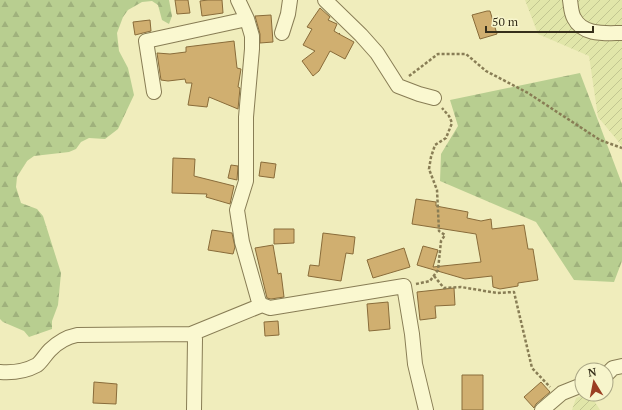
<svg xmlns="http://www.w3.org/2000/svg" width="622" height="410" font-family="'PT Serif',serif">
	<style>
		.farmland { fill: url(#farmland-furrows) }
		.forest { fill: url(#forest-firs) }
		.building { fill: #d0af70; stroke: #896c3a }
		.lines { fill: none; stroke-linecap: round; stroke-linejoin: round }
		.minor-casing { stroke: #887d55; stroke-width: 16 }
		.path { stroke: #887d55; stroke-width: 2.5; stroke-dasharray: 3 2; stroke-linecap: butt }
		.minor { stroke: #faf8d0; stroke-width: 14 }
	</style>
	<defs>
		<pattern id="farmland-furrows" width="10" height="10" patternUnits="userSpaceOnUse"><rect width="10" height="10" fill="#e1e6a9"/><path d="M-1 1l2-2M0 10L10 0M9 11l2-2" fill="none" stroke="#c2c691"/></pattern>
		<pattern id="forest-firs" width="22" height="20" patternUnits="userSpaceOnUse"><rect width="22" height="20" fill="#b8ce90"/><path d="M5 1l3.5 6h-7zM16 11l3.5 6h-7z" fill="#9fb17c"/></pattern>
	</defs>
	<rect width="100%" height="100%" fill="#f0edbc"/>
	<path class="farmland" d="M 525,0 L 622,0 L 622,146 L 598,117 L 589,56 L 538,34 Z
		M 586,394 L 590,394 L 600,410 L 572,410 L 576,398 Z"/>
	<path class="forest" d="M 0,0 L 169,0 L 172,16 L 169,24 L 162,20 L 158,5 L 152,1 L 142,2 L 128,10 L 123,17 L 117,33 L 119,51 L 128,68 L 134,95 L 118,129 L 105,139 L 89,138 L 81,142 L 76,149 L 69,152 L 34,156 L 27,161 L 17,177 L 16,187 L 21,203 L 37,209 L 43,216 L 61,273 L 58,305 L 52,321 L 52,329 L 29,337 L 24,331 L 3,322 L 0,319 Z
		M 580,73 L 622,184 L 622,261 L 614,282 L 574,280 L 536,222 L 440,181 L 441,154 L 458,126 L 450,100 Z"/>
	<path class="building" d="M 175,0 L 188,0 L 190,13 L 177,14 Z
		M 208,0 L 222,0 L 223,13 L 202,16 L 200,1 Z
		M 320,8 L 330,17 L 328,20 L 337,24 L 334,31 L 339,34 L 340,33 L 339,34 L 354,42 L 345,59 L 330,51 L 319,71 L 313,76 L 302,61 L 315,51 L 303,45 L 312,29 L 307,27 Z
		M 487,11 L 490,11 L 497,34 L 480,39 L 472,15 Z
		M 271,15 L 273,42 L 260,43 L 260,34 L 255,16 Z
		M 150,20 L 151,31 L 135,35 L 133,22 Z
		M 234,41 L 237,68 L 241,69 L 238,87 L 240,88 L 238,109 L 209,97 L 207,107 L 188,105 L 192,83 L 186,83 L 185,79 L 168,81 L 161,80 L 157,53 L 170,54 L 186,52 L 186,47 Z
		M 173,158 L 195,159 L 194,176 L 234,186 L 230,204 L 206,197 L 207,194 L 172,193 Z
		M 261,162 L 276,164 L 274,178 L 259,176 Z
		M 231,165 L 238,166 L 237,180 L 228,178 Z
		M 416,199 L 436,202 L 436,206 L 468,212 L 467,218 L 481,221 L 491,219 L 492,229 L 524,225 L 528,249 L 533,249 L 538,280 L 518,283 L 518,286 L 500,289 L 493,287 L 492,276 L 465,279 L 417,265 L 423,246 L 438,250 L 433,267 L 481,262 L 476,234 L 412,224 Z
		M 274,229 L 294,229 L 294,243 L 274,244 Z
		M 212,230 L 232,233 L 235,247 L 233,254 L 208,250 Z
		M 323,233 L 355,237 L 353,254 L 346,253 L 341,281 L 308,276 L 310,265 L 319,266 Z
		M 273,245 L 278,274 L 281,273 L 284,297 L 271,299 L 267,298 L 255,248 Z
		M 404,248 L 410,267 L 373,278 L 367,260 Z
		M 454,288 L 455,305 L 435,306 L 436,318 L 420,320 L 417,292 Z
		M 388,302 L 390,329 L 369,331 L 367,304 Z
		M 278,321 L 279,335 L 265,336 L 264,322 Z
		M 462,375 L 483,375 L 483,410 L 462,410 Z
		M 94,382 L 117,384 L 116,404 L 93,403 Z
		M 541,382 L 550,392 L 536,404 L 534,408 L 524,397 Z"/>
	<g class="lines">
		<defs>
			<path id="minor" d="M 325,0 L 361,35 L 377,53 L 398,86 L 419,94 L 434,98
				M 570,0 C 571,6 571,13 574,18 C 583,36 606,33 622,33
				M 247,19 L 252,36 L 252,49 L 246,117 L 246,181 L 237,210 L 242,242 L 259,302 L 262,305 L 270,308 L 404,286 L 412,334 L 415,364 L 426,410
				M 282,33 L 288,14 L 290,0
				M 154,92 L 146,41 L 247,19 L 238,0
				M 191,334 L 195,339 L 194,410
				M 0,372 C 13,373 26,371 37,365 C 42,361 45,355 50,350 C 57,343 67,337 77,335 L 191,334 L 262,305
				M 606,375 L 613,368 L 622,366
				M 542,410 L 562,393 L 582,385"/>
		</defs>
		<use href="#minor" class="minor-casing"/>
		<path class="path" d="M 409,76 L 438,54 L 466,54 L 486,71 L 528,93 L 600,140 L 622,148
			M 434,276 L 444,288 L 461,287 L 497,293 L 514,292 L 532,368 L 550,387
			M 416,284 L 430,281 L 438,270 L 441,241 L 445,235 L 439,231 L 437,190 L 429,169 L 431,157 L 435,145 L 446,138 L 452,123 L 449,116 L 442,108"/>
		<use href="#minor" class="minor"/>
	</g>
	<g transform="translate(594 382) rotate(350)"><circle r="19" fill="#f7f5cc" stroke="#aaa685"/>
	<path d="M0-3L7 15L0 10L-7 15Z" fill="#9a3e22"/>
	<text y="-6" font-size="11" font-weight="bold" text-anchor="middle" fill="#362f1b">N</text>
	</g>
	<path d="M486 26v6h107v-6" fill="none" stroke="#362f1b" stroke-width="2"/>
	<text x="492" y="26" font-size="12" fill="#362f1b" stroke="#f7f5cc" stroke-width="3" paint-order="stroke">50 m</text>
</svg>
